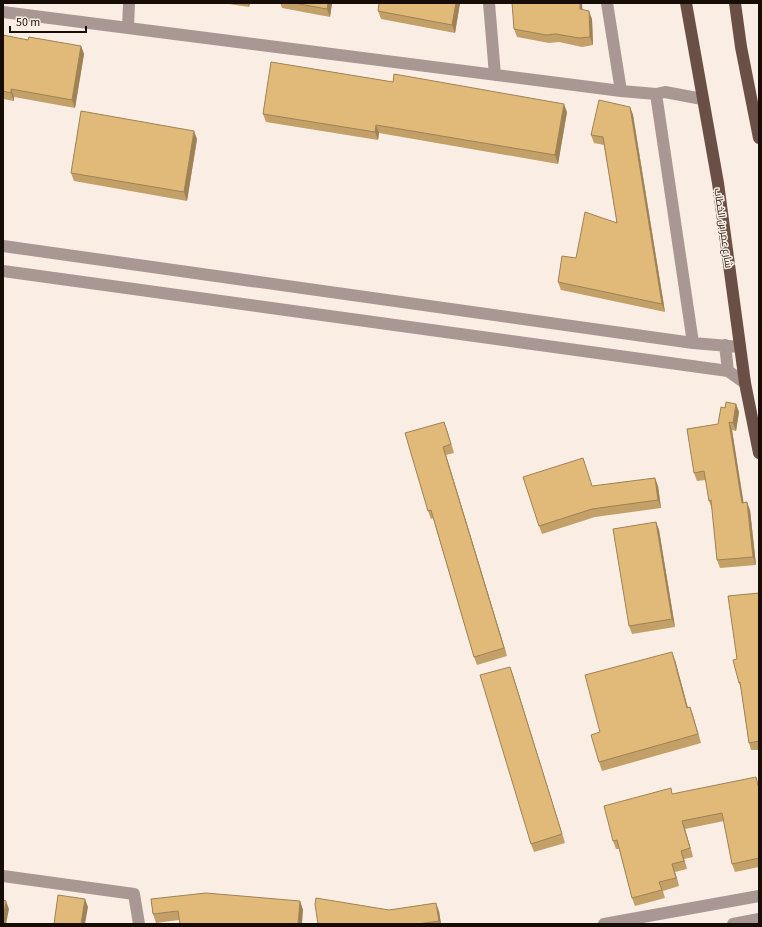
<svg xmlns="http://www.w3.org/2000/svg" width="762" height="927" font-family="'Source Sans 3',Cairo,sans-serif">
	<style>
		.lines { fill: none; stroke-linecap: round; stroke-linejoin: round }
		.minor { stroke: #a89792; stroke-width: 12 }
		.major { stroke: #6a4f46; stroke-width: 12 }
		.wall { fill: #c2a068 }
		.shaded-wall { fill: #9e8255 }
		.building { fill: #e1ba79; stroke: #9e8255 }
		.labels { text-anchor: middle; stroke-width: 3; stroke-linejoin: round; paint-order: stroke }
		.street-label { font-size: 10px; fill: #170d06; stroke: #faeee4 }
	</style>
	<rect width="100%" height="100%" fill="#faeee4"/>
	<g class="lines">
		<path class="minor" d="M 489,3 L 495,75
			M 607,3 L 621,91
			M 3,12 L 621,91 L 656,94 L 665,92 L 702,99
			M 128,28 L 129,3
			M 656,94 L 693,343
			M 3,246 L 693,343 L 740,347
			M 3,271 L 728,371 L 745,383
			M 725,345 L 728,371
			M 3,876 L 134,894 L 139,924
			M 604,924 L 759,896
			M 733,924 L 759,919"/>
		<path class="major" d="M 686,3 L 718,183 L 745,383 L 759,453
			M 735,3 L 741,47 L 759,138"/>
	</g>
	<path class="wall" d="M 222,3 L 250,3 L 249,7 Z
		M 280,3 L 332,3 L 330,17 L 282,8 Z
		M 460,3 L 455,33 L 381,19 L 378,11 Z
		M 582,10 L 592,19 L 593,45 L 582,47 L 559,42 L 549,43 L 517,37 L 514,29 Z
		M 3,35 L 28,40 L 81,46 L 84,54 L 75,108 L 14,97 L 14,101 L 3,99 Z
		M 630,107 L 633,115 L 665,312 L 561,290 L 558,282 L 576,258 L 617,223 L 604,145 L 594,143 L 591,135 Z
		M 567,112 L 558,164 L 379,133 L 378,140 L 266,122 L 263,114 Z
		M 197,139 L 187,201 L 74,181 L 71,173 Z
		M 736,404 L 739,412 L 736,431 L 732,430 L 743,503 L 750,510 L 756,565 L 720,568 L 717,560 L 712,509 L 709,501 L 706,480 L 697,481 L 694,473 L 718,424 L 725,408 Z
		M 444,422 L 454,453 L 446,455 L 507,656 L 477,665 L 474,657 L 433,518 L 431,519 L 428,511 Z
		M 583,458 L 592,486 L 658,486 L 661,508 L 595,517 L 542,534 L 539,526 Z
		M 656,522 L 659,530 L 675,627 L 632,634 L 629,626 Z
		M 759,593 L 759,750 L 751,750 L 749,743 L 741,689 L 739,683 L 737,659 Z
		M 675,660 L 688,708 L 690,707 L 701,743 L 602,771 L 599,762 L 600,732 Z
		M 510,667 L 565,843 L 534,852 L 531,844 Z
		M 759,784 L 759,867 L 735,872 L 732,864 L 724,821 L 685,829 L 693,857 L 684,859 L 687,869 L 675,872 L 679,886 L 663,891 L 665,898 L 635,906 L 632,898 L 619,849 L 616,849 L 613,841 L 673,794 Z
		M 151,899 L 300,901 L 303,910 L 179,920 L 156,923 L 153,914 Z
		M 389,910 L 439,911 L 441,924 L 318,924 Z"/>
	<path class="shaded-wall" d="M 248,3 L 250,3 L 249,7 Z
		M 328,3 L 332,3 L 330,17 L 327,9 Z
		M 456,3 L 460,3 L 455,33 L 452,25 Z
		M 580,3 L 582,3 L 583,18 L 580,9 Z
		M 589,11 L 592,19 L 593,45 L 590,37 Z
		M 81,46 L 84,54 L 75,108 L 72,100 Z
		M 11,89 L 14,97 L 14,101 L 11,93 Z
		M 564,104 L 567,112 L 558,164 L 555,155 Z
		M 630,107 L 633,115 L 665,312 L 662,304 Z
		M 376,125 L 379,133 L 378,140 L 375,132 Z
		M 194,131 L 197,139 L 187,201 L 184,192 Z
		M 736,404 L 739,412 L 736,431 L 733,423 Z
		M 444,422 L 447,430 L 454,453 L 451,444 Z
		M 729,422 L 732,430 L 745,511 L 742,503 Z
		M 443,447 L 446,455 L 507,656 L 504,648 Z
		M 655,478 L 658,486 L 661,508 L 658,500 Z
		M 747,502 L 750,510 L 756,565 L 753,557 Z
		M 656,522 L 659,530 L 675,627 L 672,619 Z
		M 672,652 L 675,660 L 690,716 L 687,708 Z
		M 510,667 L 513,675 L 565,843 L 562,834 Z
		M 690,707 L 693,715 L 701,743 L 698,734 Z
		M 682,821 L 685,829 L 693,857 L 690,848 Z
		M 681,851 L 684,859 L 687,869 L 684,861 Z
		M 672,864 L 675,872 L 679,886 L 676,878 Z
		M 85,899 L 88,907 L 85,924 L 81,924 Z
		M 6,901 L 9,909 L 6,924 L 3,924 L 3,919 Z
		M 300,901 L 303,910 L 302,924 L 298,924 Z
		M 436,903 L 439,911 L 441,924 L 440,924 L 439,921 Z"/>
	<path class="building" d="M 294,3 L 328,3 L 327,9 Z
		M 379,3 L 456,3 L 452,25 L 378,11 Z
		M 512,3 L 580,3 L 580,9 L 589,11 L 590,37 L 579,38 L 556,34 L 546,35 L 514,29 Z
		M 3,35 L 28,40 L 29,37 L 81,46 L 72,100 L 11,89 L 11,93 L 3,91 Z
		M 271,62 L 393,82 L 394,74 L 564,104 L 555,155 L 376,125 L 375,132 L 263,114 Z
		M 599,100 L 630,107 L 662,304 L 558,282 L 562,256 L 576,258 L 585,212 L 617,223 L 603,137 L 591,135 Z
		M 81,111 L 194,131 L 184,192 L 71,173 Z
		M 726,402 L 736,404 L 733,423 L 729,422 L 742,503 L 747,502 L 753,557 L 717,560 L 711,500 L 709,501 L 704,471 L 694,473 L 687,429 L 718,424 L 721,407 L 725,408 Z
		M 444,422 L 451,444 L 443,447 L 504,648 L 474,657 L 431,510 L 428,511 L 405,433 Z
		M 583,458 L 592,486 L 655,478 L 658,500 L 592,509 L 539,526 L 523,477 Z
		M 656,522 L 672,619 L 629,626 L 613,529 Z
		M 759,593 L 759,741 L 749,743 L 740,682 L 739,683 L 733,660 L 737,659 L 728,596 Z
		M 672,652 L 687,708 L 690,707 L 698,734 L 599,762 L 591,735 L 600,732 L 585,675 Z
		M 510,667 L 562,834 L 531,844 L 480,675 Z
		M 756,777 L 759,789 L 759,858 L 732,864 L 722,813 L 682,821 L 690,848 L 681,851 L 684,861 L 672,864 L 676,878 L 659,882 L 662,890 L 632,898 L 617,840 L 613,841 L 604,806 L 671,788 L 672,794 Z
		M 206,893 L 300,901 L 298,924 L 180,924 L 178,911 L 153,914 L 151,899 Z
		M 58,895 L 85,899 L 81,924 L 54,924 Z
		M 316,898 L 389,910 L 436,903 L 439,921 L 418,924 L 318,924 L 315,904 Z
		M 3,900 L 6,901 L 3,919 Z"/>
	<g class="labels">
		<g class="street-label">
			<text transform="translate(724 228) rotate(82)" y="4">شارع عمر بن الخطاب</text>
		</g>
	</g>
	<rect width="762" height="927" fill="none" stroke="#170d06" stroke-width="8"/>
	<path d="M10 26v6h76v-6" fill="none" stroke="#170d06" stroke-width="2"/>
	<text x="16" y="26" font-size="12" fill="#170d06" stroke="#faeee4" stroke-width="3" paint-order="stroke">50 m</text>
</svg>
